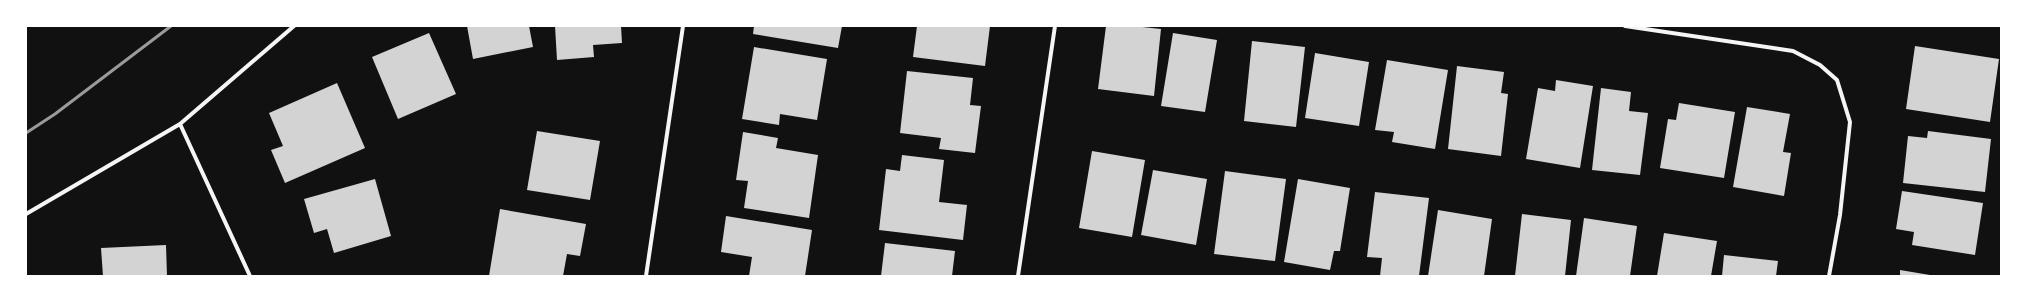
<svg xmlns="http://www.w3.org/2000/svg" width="2027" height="302" font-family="'IBM Plex Sans',sans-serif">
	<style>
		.building { fill: #d3d3d3 }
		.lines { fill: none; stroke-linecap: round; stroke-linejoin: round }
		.minor { stroke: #f5f5f5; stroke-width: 4 }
		.rail { stroke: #9a9a9a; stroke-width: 3 }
	</style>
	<rect width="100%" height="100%" fill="#111"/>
	<path class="building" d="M 467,26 L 529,26 L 533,47 L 473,59 Z
		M 555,26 L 621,26 L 622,43 L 593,45 L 594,57 L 557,60 Z
		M 754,26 L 842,26 L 838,48 L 753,34 Z
		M 917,26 L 990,26 L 985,66 L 913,57 Z
		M 1106,26 L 1133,26 L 1161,29 L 1154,96 L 1098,89 Z
		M 429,33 L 456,94 L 398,119 L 372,57 Z
		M 1173,33 L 1217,40 L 1205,112 L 1161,106 Z
		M 1252,41 L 1305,47 L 1296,127 L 1244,121 Z
		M 1915,46 L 1999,59 L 1990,122 L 1906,109 Z
		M 754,47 L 827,59 L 817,120 L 780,114 L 779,125 L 742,119 Z
		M 1315,53 L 1369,62 L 1359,126 L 1305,118 Z
		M 1387,60 L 1448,70 L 1435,149 L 1392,142 L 1394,132 L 1375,130 Z
		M 1457,66 L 1504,72 L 1501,93 L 1508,94 L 1501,156 L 1448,149 Z
		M 907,71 L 973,78 L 970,105 L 981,106 L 975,153 L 939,149 L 941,138 L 900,133 Z
		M 1556,80 L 1593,86 L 1580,168 L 1526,159 L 1538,88 L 1555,91 Z
		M 337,83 L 365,148 L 285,183 L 271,150 L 283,146 L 269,113 Z
		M 1601,88 L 1631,92 L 1629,111 L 1648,113 L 1640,175 L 1592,170 Z
		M 1679,103 L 1735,112 L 1724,178 L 1660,168 L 1668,119 L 1676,120 Z
		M 1747,107 L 1790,114 L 1783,152 L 1791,153 L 1784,196 L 1733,187 Z
		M 537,131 L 600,141 L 590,200 L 527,190 Z
		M 1928,131 L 1991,139 L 1985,192 L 1903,183 L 1908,136 L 1927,138 Z
		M 743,132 L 778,138 L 776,148 L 818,155 L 809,218 L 744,208 L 748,181 L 736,180 Z
		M 1092,151 L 1145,160 L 1132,237 L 1079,228 Z
		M 902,155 L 944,160 L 939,202 L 967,205 L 963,240 L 879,230 L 886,169 L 900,171 Z
		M 1153,170 L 1207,179 L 1196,245 L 1141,235 Z
		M 1225,171 L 1286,179 L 1275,261 L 1214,254 Z
		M 375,179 L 391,236 L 334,253 L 327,229 L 314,233 L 304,199 Z
		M 1298,179 L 1350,188 L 1340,251 L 1334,251 L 1330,270 L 1284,262 Z
		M 1902,191 L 1983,203 L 1975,255 L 1912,245 L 1914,232 L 1896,229 Z
		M 1375,192 L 1429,198 L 1419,276 L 1380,276 L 1382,258 L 1367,257 Z
		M 500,209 L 586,224 L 580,256 L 567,254 L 563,276 L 489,276 Z
		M 1438,210 L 1492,219 L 1484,276 L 1428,276 Z
		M 1522,214 L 1571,220 L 1565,276 L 1515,276 Z
		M 726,216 L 812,230 L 805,276 L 749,276 L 752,257 L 721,252 Z
		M 1584,218 L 1637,226 L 1630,276 L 1576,276 Z
		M 1664,233 L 1717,241 L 1711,276 L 1657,276 Z
		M 885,243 L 955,251 L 952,276 L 881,276 Z
		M 166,245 L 167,276 L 103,276 L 101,248 Z
		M 1724,255 L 1778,261 L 1776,276 L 1722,276 Z
		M 1900,270 L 1930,275 L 1930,276 L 1900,276 Z"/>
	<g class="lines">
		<path class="minor" d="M 1625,26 L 1793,51 L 1820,65 L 1837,80 L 1850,122 L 1840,215 L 1829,276
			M 180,124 L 250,276
			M 26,214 L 180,124 L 294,26
			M 646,276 L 683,26
			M 1018,276 L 1055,26"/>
		<path class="rail" d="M 26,133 L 55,114 L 171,26"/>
	</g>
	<rect width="2027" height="302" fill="none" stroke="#ffffff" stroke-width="54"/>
</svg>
